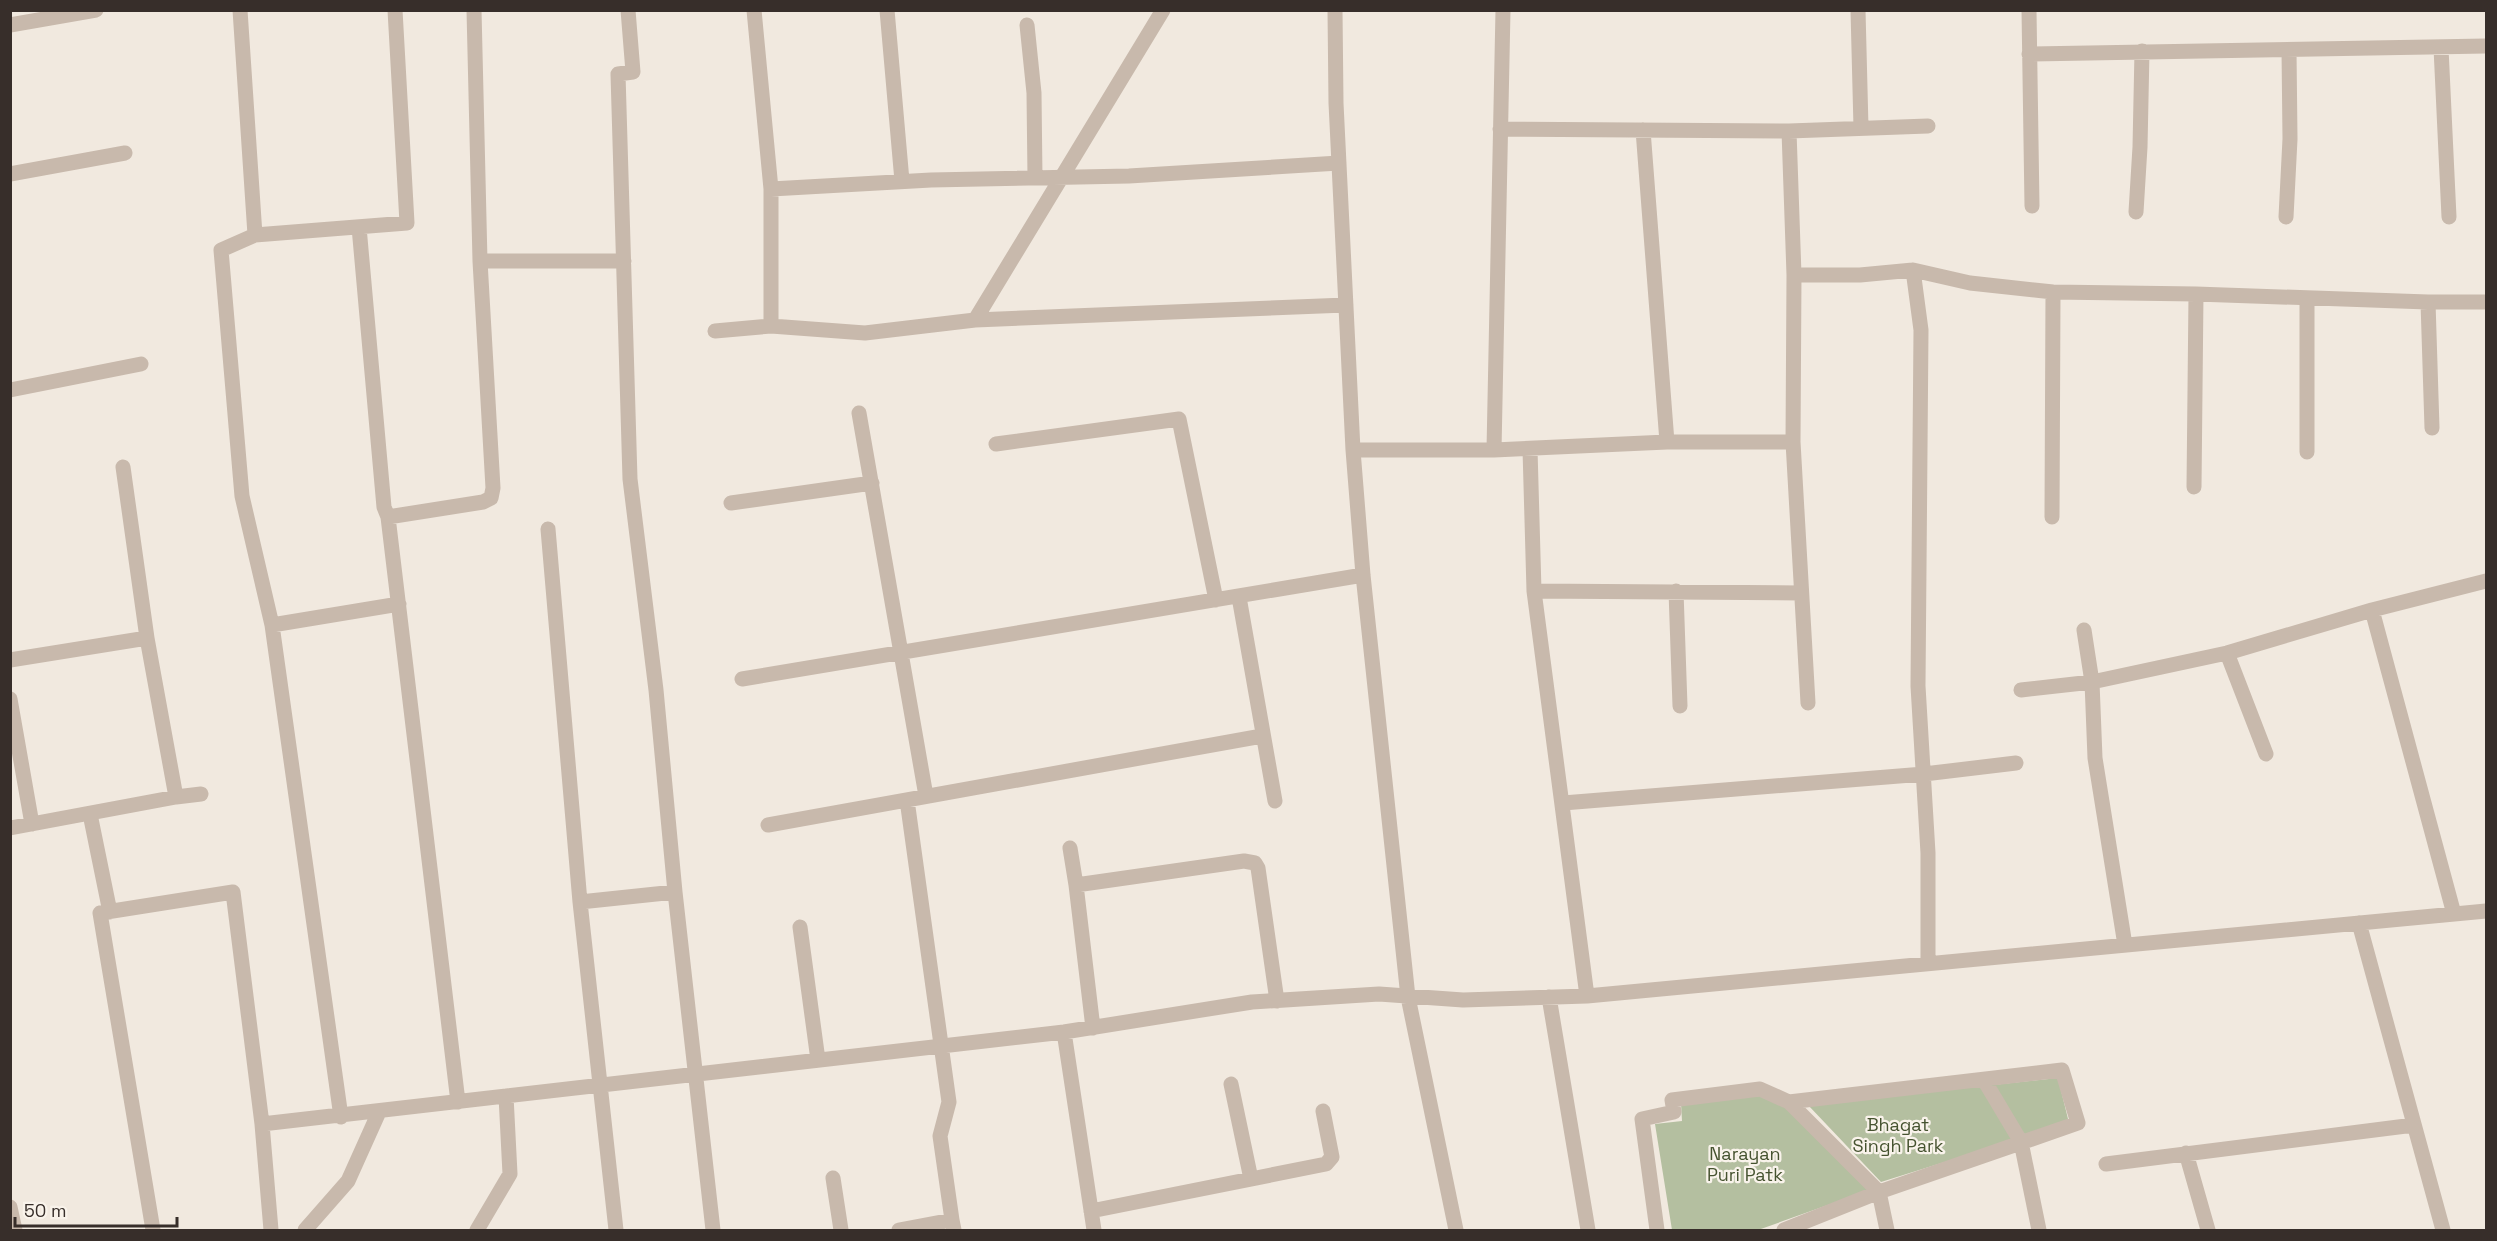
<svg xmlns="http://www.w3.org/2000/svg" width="2497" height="1241" font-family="'Space Grotesk',sans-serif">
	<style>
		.green { fill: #b4bfa0 }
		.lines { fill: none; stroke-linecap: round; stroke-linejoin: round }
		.minor { stroke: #c8b9ac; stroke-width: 15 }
		.labels { text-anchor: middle; stroke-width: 4.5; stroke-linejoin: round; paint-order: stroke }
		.park-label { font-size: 18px; fill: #465330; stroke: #f9f3eb }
	</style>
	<rect width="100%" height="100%" fill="#f1e9df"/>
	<path class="green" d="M 2058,1078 L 2069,1123 L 1881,1182 L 1808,1105 Z
		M 1760,1096 L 1786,1108 L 1870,1190 L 1758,1230 L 1672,1230 L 1655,1124 L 1682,1121 L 1681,1103 Z"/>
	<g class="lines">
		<path class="minor" d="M 240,10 L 255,235 L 407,223 L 395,10
			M 628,10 L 633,72 L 618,74 L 630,479 L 656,690 L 675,892 L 713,1230
			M 754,10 L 771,189
			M 887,10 L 902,181
			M 1335,10 L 1336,103 L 1353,450 L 1363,575 L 1408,997 L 1456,1230
			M 1858,10 L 1861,128
			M 2029,10 L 2032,206
			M 10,25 L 96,10
			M 1027,25 L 1034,93 L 1035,178
			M 2441,48 L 2449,217
			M 2029,54 L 2486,46
			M 1500,129 L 1789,131 L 1928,126
			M 1643,130 L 1667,442
			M 1789,131 L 1794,275 L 1793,442 L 1808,703
			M 1339,163 L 1129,176 L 931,180 L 771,189 L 771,326 L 865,333 L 975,320 L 1346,305
			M 10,174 L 125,153
			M 2136,212 L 2140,147 L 2142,51
			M 2286,217 L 2290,139 L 2289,50
			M 359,227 L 384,507 L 388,517
			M 255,235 L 221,250 L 242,496 L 272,625 L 341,1117
			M 480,261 L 624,261
			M 1913,270 L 1921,330 L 1918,686 L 1928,853 L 1928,964
			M 1794,275 L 1860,275 L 1913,270 L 1970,283 L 2053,292 L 2196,294 L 2428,302 L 2486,302
			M 2428,302 L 2432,428
			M 975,320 L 1163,10
			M 715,331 L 771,326
			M 10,390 L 141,364
			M 859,413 L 926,796
			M 996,444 L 1179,419 L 1216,600
			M 1530,449 L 1534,591 L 1587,996
			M 1353,450 L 1494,450 L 1667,442 L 1793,442
			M 1494,450 L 1503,10
			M 2307,452 L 2307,299
			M 2194,487 L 2196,294
			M 731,503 L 872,483
			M 2052,517 L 2053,292
			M 548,529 L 580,902 L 616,1230
			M 1534,591 L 1800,593
			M 1676,591 L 1680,706
			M 1239,597 L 1275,801
			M 2372,610 L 2454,914
			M 272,625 L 399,604
			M 2084,630 L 2092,682 L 2095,758 L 2125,945
			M 2227,653 L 2266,754
			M 10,660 L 147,638
			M 742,679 L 1363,575
			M 2021,690 L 2092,682 L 2227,653 L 2372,610 L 2486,581
			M 10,699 L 32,824
			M 176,797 L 201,794
			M 907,800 L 949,1102 L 940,1136 L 952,1220
			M 1563,803 L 1924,774 L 2016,763
			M 90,814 L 110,912
			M 768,825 L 1262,736
			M 10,828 L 176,797 L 147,638 L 123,467
			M 1070,848 L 1076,885
			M 580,902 L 675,892
			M 2359,923 L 2443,1230
			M 800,927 L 818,1060
			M 1549,997 L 1588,1230
			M 1093,1028 L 1076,885 L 1244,861 L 1255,863 L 1258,868 L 1277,1001
			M 1064,1032 L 1094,1230
			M 1984,1080 L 2021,1142 L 2039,1230
			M 1231,1084 L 1251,1179
			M 458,1102 L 388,517 L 483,502 L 491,498 L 493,488 L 480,261 L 474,10
			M 262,1124 L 1064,1032 L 1252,1002 L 1379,994 L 1463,1000 L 1587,996 L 2486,911
			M 2186,1153 L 2208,1230
			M 2106,1164 L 2414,1125
			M 833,1178 L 841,1230
			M 10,1207 L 15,1230
			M 1091,1211 L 1326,1164 L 1332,1157 L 1323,1111
			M 153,1230 L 100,913 L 233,892 L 262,1124 L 271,1230
			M 305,1230 L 348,1181 L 379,1112
			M 477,1230 L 510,1174 L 506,1096
			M 899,1230 L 952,1220 L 954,1230
			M 1657,1230 L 1642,1119 L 1674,1112 L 1672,1100 L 1760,1089 L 1789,1102 L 1879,1192 L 1887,1230
			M 1784,1230 L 1879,1192 L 2078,1123 L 2062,1070 L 1789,1102"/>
	</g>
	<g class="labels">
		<g class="park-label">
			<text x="1898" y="1131">Bhagat<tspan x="1898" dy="21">Singh Park</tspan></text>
			<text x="1745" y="1160">Narayan<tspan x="1745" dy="21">Puri Patk</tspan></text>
		</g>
	</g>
	<rect width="2497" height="1241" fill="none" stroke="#372e2a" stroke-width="24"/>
	<path d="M15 1217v9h162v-9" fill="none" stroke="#372e2a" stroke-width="3"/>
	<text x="24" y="1217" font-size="18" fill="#372e2a" stroke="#f9f3eb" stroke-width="4.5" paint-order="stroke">50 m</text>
</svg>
